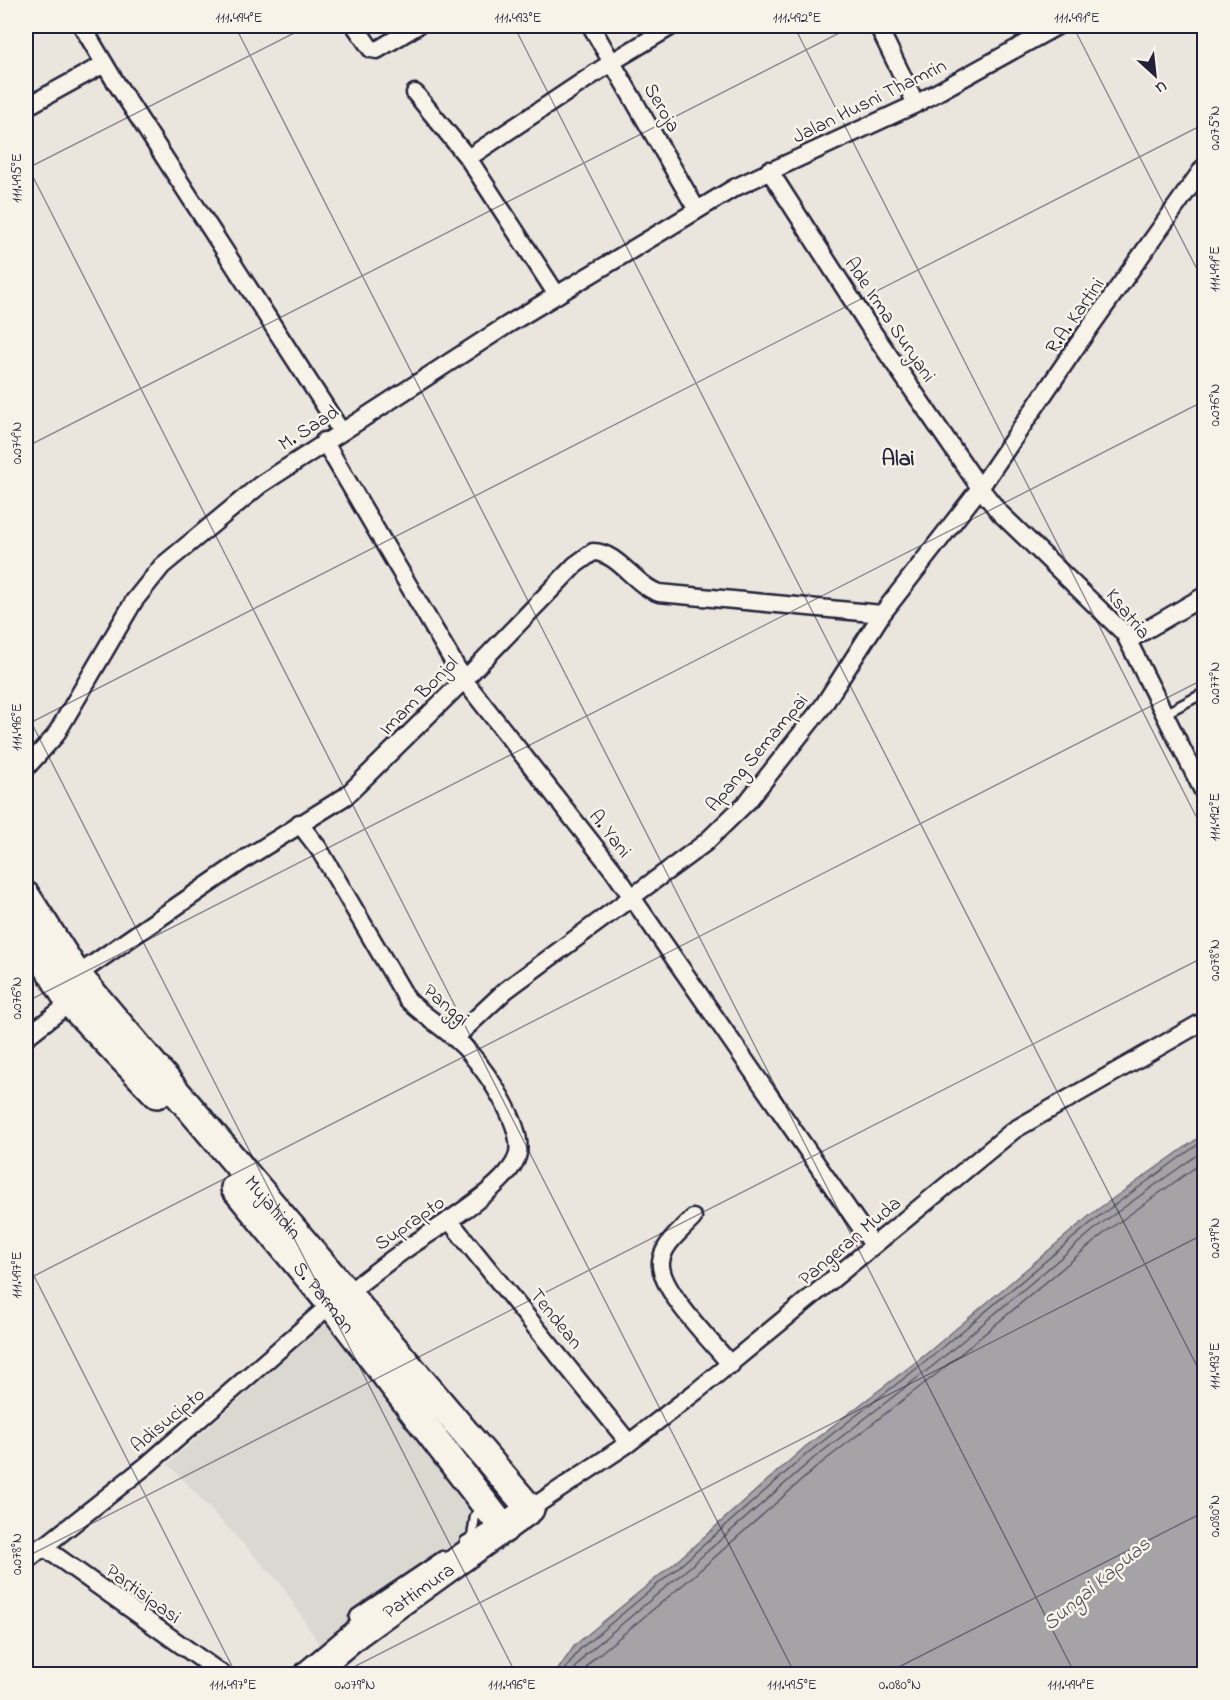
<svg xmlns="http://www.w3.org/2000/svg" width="1230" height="1700" font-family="'Indie Flower',sans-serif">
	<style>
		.built { fill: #dbd8d2 }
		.water { fill: #a6a3a6; stroke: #716f7b; stroke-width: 1.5 }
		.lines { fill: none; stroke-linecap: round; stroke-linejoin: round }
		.shore { stroke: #575666; stroke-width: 1.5 }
		.lane-casing { stroke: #22223b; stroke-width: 13 }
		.street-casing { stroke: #22223b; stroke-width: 21 }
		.primary-casing { stroke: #22223b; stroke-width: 32 }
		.lane { stroke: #f7f3e8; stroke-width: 8 }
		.street { stroke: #f7f3e8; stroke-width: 16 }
		.primary { stroke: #f7f3e8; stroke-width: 27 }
		.ticks { fill: none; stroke: #22223b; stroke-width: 1.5; stroke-opacity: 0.45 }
		.labels { text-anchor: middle; stroke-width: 5; stroke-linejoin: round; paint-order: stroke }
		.street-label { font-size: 20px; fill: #22223b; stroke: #f7f3e8 }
		.water-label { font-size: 21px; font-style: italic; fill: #504f60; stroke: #f7f3e8 }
		.quarter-label { font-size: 22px; font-weight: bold; fill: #22223b; stroke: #f7f3e8 }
		.neatline { fill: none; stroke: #22223b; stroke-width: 2 }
		.ticks-label { font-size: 15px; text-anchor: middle; fill: #22223b }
	</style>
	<rect width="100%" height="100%" fill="#eae6de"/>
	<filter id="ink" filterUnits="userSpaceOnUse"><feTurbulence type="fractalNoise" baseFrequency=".0167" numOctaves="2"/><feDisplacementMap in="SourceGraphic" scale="12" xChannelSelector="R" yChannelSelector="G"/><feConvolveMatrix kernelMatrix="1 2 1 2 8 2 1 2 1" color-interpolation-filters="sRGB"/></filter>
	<g filter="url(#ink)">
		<path class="built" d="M 327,1321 L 501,1527 L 319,1644 L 281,1584 L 168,1464 Z"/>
		<path class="water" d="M 1204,1134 L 1204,1674 L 555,1674 L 575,1645 L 677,1561 L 805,1447 L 925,1355 L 1094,1212 Z"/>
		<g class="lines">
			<path class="shore" d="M 562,1674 L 580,1649 L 681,1565 L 809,1452 L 929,1359 L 1098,1217 L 1204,1140
				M 571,1674 L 586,1654 L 685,1571 L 814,1458 L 934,1365 L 1102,1223 L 1204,1150
				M 582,1674 L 592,1660 L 691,1578 L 819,1465 L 939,1372 L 1108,1230 L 1204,1161"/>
			<defs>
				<path id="lane" d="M 1164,714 L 1204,693
					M 465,1541 L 472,1537 L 475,1516 L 484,1507
					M 360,1627 L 354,1618 L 356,1614 L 442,1556"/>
				<path id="street" d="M 82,26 L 113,78 L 341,431
					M 355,26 L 371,49 L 377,50 L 417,26
					M 591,26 L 697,210
					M 878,26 L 916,104
					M 415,93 L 468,158
					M 26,107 L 104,64
					M 769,170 L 872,331 L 980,488 L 1000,513 L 1124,633 L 1204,793
					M 557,295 L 468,158 L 612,62 L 672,26
					M 324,441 L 464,680 L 613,870 L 873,1245
					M 1129,640 L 1204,596
					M 26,768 L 55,736 L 134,601 L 162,566 L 260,485 L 507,325 L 734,188 L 916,104 L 1057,26
					M 299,823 L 319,849 L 407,999 C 426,1019 451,1031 469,1052 C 487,1073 523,1124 518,1153 C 513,1184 433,1230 406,1249 C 386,1263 367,1278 348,1293
					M 26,1037 L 70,1003 L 77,975 L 248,857 L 346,796 L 464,680 L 575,565 L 593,552 C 618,552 634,585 659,593 L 882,614
					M 456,1037 L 506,990 L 705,843 L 748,801 L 823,706 L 882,614 L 980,488 L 1076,347 L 1204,167
					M 693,1218 C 681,1231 663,1244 661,1262 C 658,1289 714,1344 731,1365
					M 449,1220 L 629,1443
					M 530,1509 L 629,1443 L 698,1390 L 1014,1130 L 1204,1021
					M 42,1546 L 222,1674
					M 26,1561 L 147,1465 L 331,1304"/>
				<g id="primary">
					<path id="s1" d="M 26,896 L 77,975 L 530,1509 L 358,1633 L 309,1674"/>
					<path d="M 26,931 L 70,1003 L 157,1094"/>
					<path id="s2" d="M 235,1188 L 331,1304 L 504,1529"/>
				</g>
			</defs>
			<use href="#lane" class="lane-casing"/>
			<use href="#street" class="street-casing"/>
			<use href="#primary" class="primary-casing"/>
			<use href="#lane" class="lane"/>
			<use href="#street" class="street"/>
			<use href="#primary" class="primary"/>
		</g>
	</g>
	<path class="ticks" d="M 235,26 L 1075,1674M 514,26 L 1204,1380M 794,26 L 1204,832M 1073,26 L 1204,283M 26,163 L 795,1674M 26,169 L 308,26M 26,447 L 853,26M 26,712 L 516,1674M 26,725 L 1204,124M 26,1002 L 1204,401M 26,1260 L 236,1674M 26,1280 L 1204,679M 26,1557 L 1204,957M 340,1674 L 1204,1234M 885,1674 L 1204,1512"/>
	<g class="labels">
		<g class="street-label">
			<text transform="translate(869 100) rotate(-26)" y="7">Jalan Husni Thamrin</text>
			<text transform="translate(663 107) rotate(60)" y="7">Seroja</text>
			<text transform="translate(1074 315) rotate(-55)" y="7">R.A. Kartini</text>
			<text transform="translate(891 319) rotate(56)" y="7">Ade Irma Suryani</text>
			<text transform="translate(308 427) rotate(-33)" y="7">M. Saad</text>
			<text transform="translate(1129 613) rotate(51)" y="7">Ksatria</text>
			<text transform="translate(418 695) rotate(-45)" y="7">Imam Bonjol</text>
			<text transform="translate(756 752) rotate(-50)" y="7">Apang Semampai</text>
			<text transform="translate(611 833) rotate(52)" y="7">A. Yani</text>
			<text transform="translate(447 1004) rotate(40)" y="7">Panggi</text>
			<text dy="7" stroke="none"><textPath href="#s1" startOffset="398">Mujahidin</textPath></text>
			<text transform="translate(409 1222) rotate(-35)" y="7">Suprapto</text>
			<text transform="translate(849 1240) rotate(-40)" y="7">Pangeran Muda</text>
			<text dy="7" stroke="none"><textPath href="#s2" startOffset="141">S. Parman</textPath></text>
			<text transform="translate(557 1318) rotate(51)" y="7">Tendean</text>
			<text transform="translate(167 1419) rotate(-40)" y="7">Adisucipto</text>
			<text transform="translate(418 1590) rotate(-35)" y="7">Pattimura</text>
			<text transform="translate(144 1593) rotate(36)" y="7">Partisipasi</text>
		</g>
		<g class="water-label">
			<text transform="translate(1096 1583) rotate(-40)" y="7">Sungai Kapuas</text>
		</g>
		<g class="quarter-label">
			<text x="898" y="465">Alai</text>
		</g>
	</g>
	<rect width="1230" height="1700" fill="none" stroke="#f7f3e8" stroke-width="66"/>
	<g transform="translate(1155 75) rotate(153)" stroke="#f7f3e8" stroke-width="4.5" paint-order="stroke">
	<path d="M0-4.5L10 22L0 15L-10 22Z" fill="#22223b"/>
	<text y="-9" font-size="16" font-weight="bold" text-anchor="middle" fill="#22223b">U</text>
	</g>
	<rect x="33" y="33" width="1164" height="1634" class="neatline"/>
	<g class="ticks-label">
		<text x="239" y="22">111.494°E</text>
		<text x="518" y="22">111.493°E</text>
		<text x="797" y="22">111.492°E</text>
		<text x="1077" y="22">111.491°E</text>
		<text transform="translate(1214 128) rotate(-90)" y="5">0.075°N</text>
		<text transform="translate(16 178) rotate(-90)" y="5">111.495°E</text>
		<text transform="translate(1214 269) rotate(-90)" y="5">111.491°E</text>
		<text transform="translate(1214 405) rotate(-90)" y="5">0.076°N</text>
		<text transform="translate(16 443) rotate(-90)" y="5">0.074°N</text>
		<text transform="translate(1214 683) rotate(-90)" y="5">0.077°N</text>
		<text transform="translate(16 727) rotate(-90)" y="5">111.496°E</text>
		<text transform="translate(1214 817) rotate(-90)" y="5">111.492°E</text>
		<text transform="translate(1214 960) rotate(-90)" y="5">0.078°N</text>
		<text transform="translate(16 998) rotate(-90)" y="5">0.076°N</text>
		<text transform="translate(1214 1238) rotate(-90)" y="5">0.079°N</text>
		<text transform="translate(16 1275) rotate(-90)" y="5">111.497°E</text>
		<text transform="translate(1214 1366) rotate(-90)" y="5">111.493°E</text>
		<text transform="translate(1214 1516) rotate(-90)" y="5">0.080°N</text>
		<text transform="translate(16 1554) rotate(-90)" y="5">0.078°N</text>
		<text x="233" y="1689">111.497°E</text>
		<text x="355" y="1689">0.079°N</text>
		<text x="512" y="1689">111.496°E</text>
		<text x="792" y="1689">111.495°E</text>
		<text x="900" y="1689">0.080°N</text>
		<text x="1071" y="1689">111.494°E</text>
	</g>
</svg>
